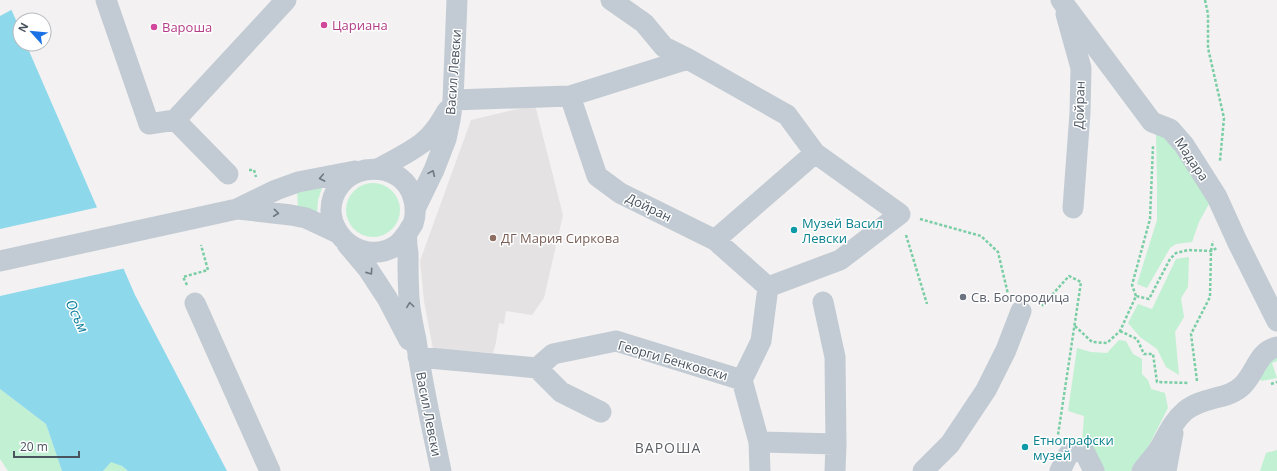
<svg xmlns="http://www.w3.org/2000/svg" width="1277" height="471" font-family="'Open Sans',sans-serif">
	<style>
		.education { fill: #e4e2e3 }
		.green { fill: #c1f0d3 }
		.water { fill: #8ed8ec }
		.pier { fill: #f3f1f1 }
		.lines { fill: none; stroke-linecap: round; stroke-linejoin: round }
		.path { stroke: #79cea5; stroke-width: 2.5; stroke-dasharray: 3 2; stroke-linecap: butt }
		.minor { stroke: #c2cbd3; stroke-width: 21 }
		.oneway { stroke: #6d7882 }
		.hotel-dot { fill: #d1479c; stroke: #fff; stroke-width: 1.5 }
		.culture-dot { fill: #0f9aa8; stroke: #fff; stroke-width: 1.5 }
		.education-dot { fill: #8d6e63; stroke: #fff; stroke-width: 1.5 }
		.worship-dot { fill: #6b7280; stroke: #fff; stroke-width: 1.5 }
		.labels { text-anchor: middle; stroke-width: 3; stroke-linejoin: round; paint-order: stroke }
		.hotel-label { font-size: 13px; fill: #b23c85; stroke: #fff; text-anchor: start }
		.street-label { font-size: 13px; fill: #49545f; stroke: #fff }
		.culture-label { font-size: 13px; fill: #0d838f; stroke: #fff; text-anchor: start }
		.education-label { font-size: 13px; fill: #785e54; stroke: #fff; text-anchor: start }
		.worship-label { font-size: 13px; fill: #5b616d; stroke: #fff; text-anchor: start }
		.water-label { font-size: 14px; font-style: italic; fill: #0d7f9e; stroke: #fff }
		.neighbourhood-label { font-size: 14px; letter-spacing: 1px; fill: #5e6166; stroke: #fff }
	</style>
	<rect width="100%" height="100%" fill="#f3f1f1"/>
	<path class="education" d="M 535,105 L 563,215 L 544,298 L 532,315 L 506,311 L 504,324 L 499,323 L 496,342 L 493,353 L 433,349 L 424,301 L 420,261 L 471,120 Z"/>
	<path class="green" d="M 1156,132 L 1167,138 L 1210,202 L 1199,222 L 1192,242 L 1176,244 L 1170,248 L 1147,288 L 1137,284 L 1157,220 L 1157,181 Z
		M346 210a27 27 0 1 1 54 0a27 27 0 1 1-54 0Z
		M 309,188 L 322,188 L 318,200 L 317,213 L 298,208 L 297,191 Z
		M 1189,257 L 1188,287 L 1181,298 L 1184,317 L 1175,332 L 1179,375 L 1166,367 L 1157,349 L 1140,337 L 1128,323 L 1138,304 L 1152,309 L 1176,259 Z
		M 1119,340 L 1126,341 L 1133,354 L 1142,359 L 1142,374 L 1148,380 L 1151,389 L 1165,393 L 1168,408 L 1146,451 L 1131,471 L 1104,471 L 1082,443 L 1084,416 L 1068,411 L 1077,348 L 1091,352 L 1107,353 Z
		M 1277,354 L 1277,361 L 1272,363 L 1277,378 L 1261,381 L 1259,375 Z
		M 0,389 L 46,424 L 62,471 L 8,471 L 0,459 Z
		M 1277,450 L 1277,471 L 1260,471 L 1266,453 Z
		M 111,461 L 122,466 L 128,471 L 103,471 Z"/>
	<path class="water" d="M 0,0 L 7,0 L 20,29 L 20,44 L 26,44 L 135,295 L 227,471 L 128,471 L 122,466 L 111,462 L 103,471 L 62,471 L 46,424 L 0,389 Z"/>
	<path class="pier" d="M 0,0 L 9,0 L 13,9 L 0,16 Z
		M 99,207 L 126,268 L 0,296 L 0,229 Z"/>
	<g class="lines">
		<path class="path" d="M 1205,0 L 1208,14 L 1208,48 L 1224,118 L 1220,161
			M 249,170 L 254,170 L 256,177
			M 920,219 L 981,236 L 998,252 L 1008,294
			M 906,235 L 927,304
			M 187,285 L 183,277 L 208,270 L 201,245
			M 1136,296 L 1132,285 L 1150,219 L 1153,146
			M 1042,306 L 1069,276 L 1081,282 L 1058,435
			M 1075,326 L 1092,342 L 1107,343 L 1120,331 L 1136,296 L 1149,299 L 1170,259 L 1176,253 L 1188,250 L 1211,251 L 1217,248
			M 1120,331 L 1137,339 L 1144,354 L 1153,354 L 1157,382 L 1189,383
			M 1197,381 L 1191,334 L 1210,297 L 1211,251 L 1213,241
			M 1271,384 L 1277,382"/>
		<path class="minor" d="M 106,0 L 149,124 L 175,120 L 286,0
			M 611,0 L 644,23 L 664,47 L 688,59 L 787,115 L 815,153 L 900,214 L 840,260 L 768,287
			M 1061,0 L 1152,122 L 1170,129 L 1184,145 L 1217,197 L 1237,241 L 1277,321
			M 1066,14 L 1081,68 L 1080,113 L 1073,208
			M 570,96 L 597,176 L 620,193 L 715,240 L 768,287
			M 453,100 L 570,96 L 688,59
			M 175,120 L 228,174
			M 378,169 C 392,161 409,153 422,143 C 433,135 440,123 447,111
			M 238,209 L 291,215 L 306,218 L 338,233
			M 415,209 L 434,170 L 446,139 L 450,120 L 453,100 L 457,0
			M 407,234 C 404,237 401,242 397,245 C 358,271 311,222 340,185 C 359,160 404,165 413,197 C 416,205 416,216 413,224 C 411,227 408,231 407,234 C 406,240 407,247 408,253 C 408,268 408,283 409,298 C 410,312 413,326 416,340 C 422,384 432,427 441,471
			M 715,240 L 815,153
			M 347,244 L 368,269 L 387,298 L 409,340
			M 0,261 L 237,209 L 276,190 L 298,182 L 355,171
			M 823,302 L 835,357 L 836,444 L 835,471
			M 195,303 L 270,471
			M 418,357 L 537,368 L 553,354 L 616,341 L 742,380
			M 537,368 L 561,392 L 601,412
			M 759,442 L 836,444
			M 760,471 L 759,442 L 742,380 L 761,341 L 768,287
			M 923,471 L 950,444 L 986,390 L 1006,350 L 1021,311
			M 1060,471 L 1068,455 L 1078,449 L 1085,453 L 1094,471
			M 1142,471 C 1147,464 1154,457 1159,449 C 1167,436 1173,421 1185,411 C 1203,396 1229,400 1243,385 C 1256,372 1258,351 1277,347
			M 1166,471 L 1173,433"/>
	</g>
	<defs><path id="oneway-chevron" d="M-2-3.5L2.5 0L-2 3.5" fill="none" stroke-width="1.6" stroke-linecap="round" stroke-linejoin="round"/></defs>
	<g class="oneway">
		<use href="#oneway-chevron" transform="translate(432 173) rotate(-66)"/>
		<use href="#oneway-chevron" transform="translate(322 178) rotate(169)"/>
		<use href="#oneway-chevron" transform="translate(276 213) rotate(6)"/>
		<use href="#oneway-chevron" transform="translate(370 272) rotate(55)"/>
		<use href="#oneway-chevron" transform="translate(410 305) rotate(-98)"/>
	</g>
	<g class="hotel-dot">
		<circle cx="324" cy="25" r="4"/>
		<circle cx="154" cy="27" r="4"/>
	</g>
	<g class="culture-dot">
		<circle cx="794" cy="230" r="4"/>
		<circle cx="1025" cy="447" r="4"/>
	</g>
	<circle class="education-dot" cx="493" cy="238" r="4"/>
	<circle class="worship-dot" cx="963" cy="297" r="4"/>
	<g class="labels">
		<g class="hotel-label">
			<text x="332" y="30">Цариана</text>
			<text x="162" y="32">Вароша</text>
		</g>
		<g class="street-label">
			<text transform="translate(453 72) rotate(-86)" y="5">Васил Левски</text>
			<text transform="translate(1079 105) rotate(-88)" y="5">Дойран</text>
			<text transform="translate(1192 159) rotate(56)" y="5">Мадара</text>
			<text transform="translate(649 207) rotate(26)" y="5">Дойран</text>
			<text transform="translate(673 360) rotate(16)" y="5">Георги Бенковски</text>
			<text transform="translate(429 414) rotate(79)" y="5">Васил Левски</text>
		</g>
		<g class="culture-label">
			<text x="802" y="228">Музей Васил<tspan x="802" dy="15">Левски</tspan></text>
			<text x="1033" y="445">Етнографски<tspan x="1033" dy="15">музей</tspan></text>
		</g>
		<g class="education-label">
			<text x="501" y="243">ДГ Мария Сиркова</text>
		</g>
		<g class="worship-label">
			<text x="971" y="302">Св. Богородица</text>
		</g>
		<g class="water-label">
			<text transform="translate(77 316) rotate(65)" y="5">Осъм</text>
		</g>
		<g class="neighbourhood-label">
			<text x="668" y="453">ВАРОША</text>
		</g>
	</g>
	<g transform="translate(32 32) rotate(297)"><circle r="19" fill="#ffffff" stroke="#b6bbbf"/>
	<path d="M0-3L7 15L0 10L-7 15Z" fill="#1a71e5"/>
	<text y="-6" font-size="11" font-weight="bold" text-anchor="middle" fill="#49545f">N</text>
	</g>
	<path d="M14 451v6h65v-6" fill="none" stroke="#49545f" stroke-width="2"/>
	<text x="20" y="451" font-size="12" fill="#49545f" stroke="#ffffff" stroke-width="3" paint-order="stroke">20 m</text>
</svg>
